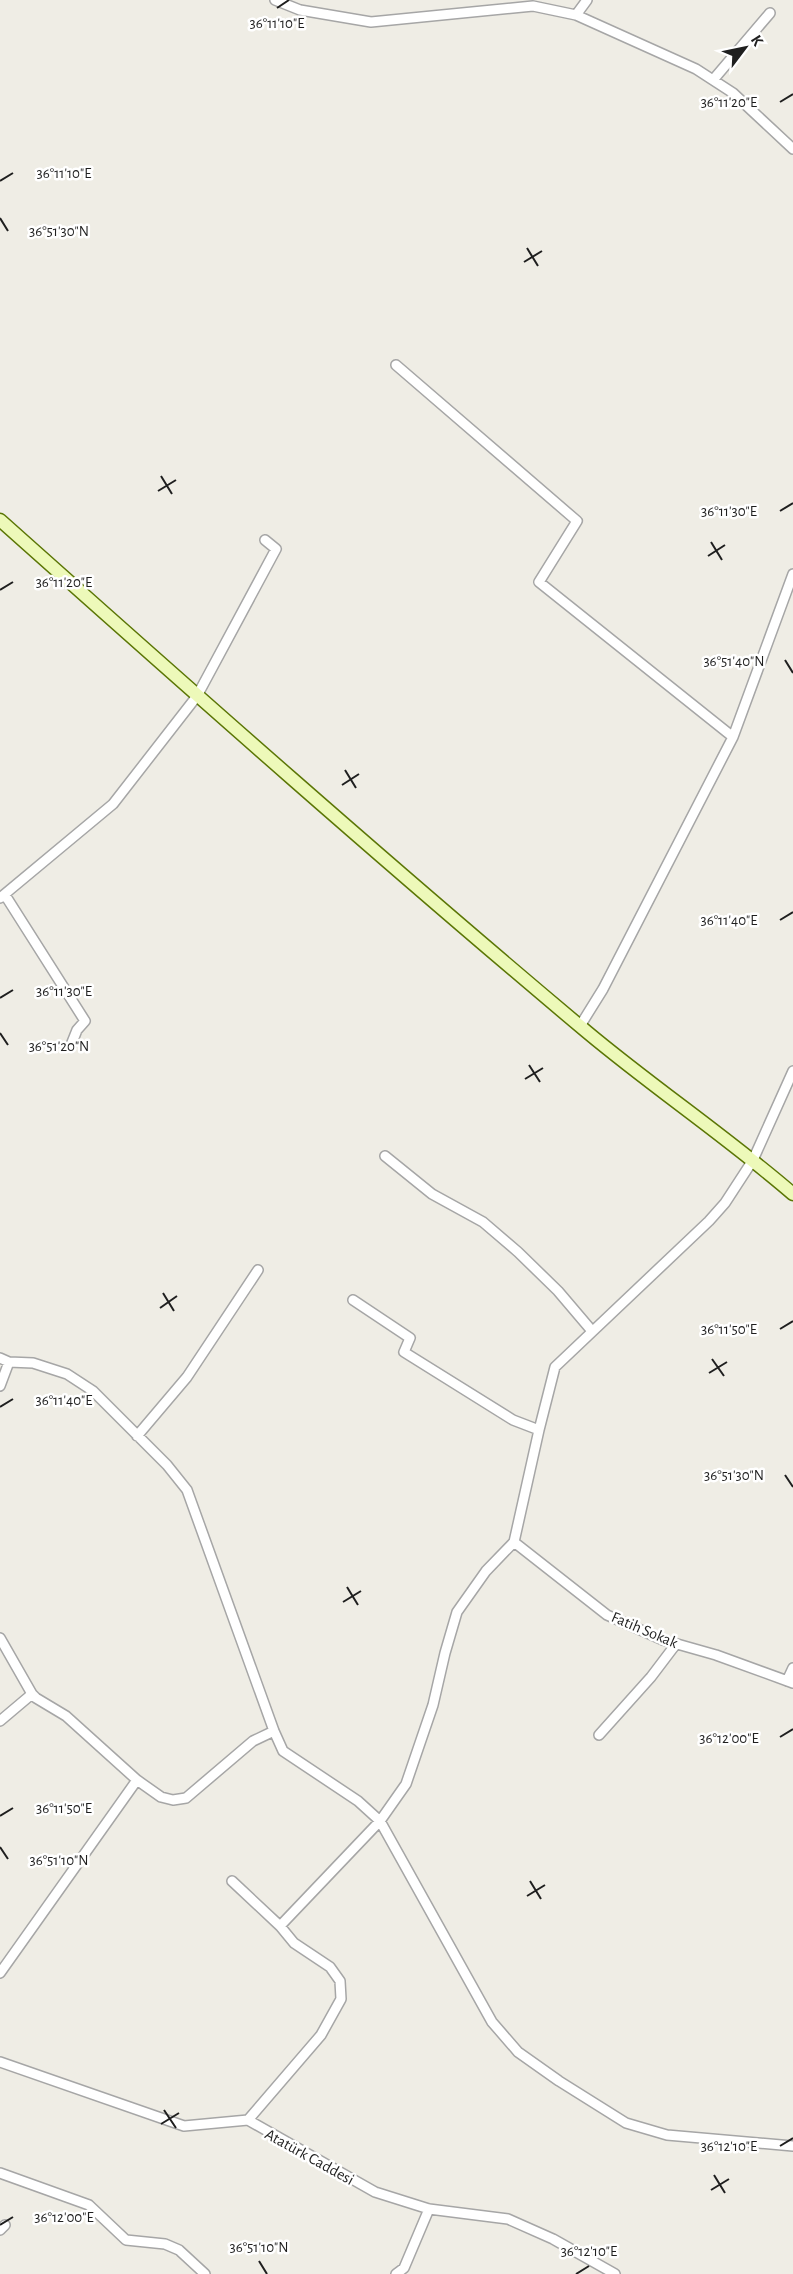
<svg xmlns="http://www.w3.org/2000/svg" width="793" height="2274" font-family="'Alegreya Sans',sans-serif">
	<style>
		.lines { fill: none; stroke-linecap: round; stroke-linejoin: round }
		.street-casing { stroke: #a6a6a6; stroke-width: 12 }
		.secondary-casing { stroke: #5b7605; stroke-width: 15 }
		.street { stroke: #fff; stroke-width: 9 }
		.secondary { stroke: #edf9b9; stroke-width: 12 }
		.ticks { fill: none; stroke: #1f1f1f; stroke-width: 2 }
		.labels { text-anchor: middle; stroke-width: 5; stroke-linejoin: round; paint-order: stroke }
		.street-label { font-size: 16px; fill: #1f1f1f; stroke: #fff }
		.ticks-label { font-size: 15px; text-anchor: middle; fill: #1f1f1f; stroke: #fff; stroke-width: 5; stroke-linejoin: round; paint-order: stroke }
	</style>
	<rect width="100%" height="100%" fill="#efede5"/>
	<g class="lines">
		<defs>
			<path id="street" d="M 275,0 L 300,10 L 371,22 L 533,6 L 576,15 L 696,69 L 733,93 L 793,149
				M 576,15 L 587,0
				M 713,80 L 770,13
				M 396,365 L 577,521 L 539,582 L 733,737
				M 5,895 L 85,1021 L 77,1030 L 71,1045
				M 0,898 L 113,804 L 197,696 L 276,549 L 265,540
				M 580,1026 L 603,989 L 733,737 L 793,574
				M 385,1156 L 432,1194 L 483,1222 L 518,1252 L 558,1291 L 592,1331
				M 353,1300 L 410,1338 L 404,1352 L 513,1420 L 539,1430
				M 0,1358 L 9,1362 L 33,1363 L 67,1374 L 93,1391 L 167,1465 L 187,1490 L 274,1731 L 283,1751 L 358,1801 L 380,1821 L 492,2022 L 518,2052 L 559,2081 L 626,2123 L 667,2135 L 793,2146
				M 0,1386 L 9,1362
				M 137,1436 L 187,1377 L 258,1270
				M 514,1542 L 607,1615 L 663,1640 L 716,1655 L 793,1683
				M 0,1638 L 32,1694 L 36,1698 L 66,1716 L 137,1780 L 161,1797 L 173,1800 L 186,1798 L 253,1741 L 274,1731
				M 787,1681 L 793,1668
				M 0,1721 L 32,1694
				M 599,1735 L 651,1677 L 676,1644
				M 232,1881 L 280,1926
				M 0,1973 L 137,1780
				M 0,2062 L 184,2126 L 248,2120 L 375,2192 L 429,2209 L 508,2219 L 553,2239 L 615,2274
				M 248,2120 L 321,2035 L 341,1999 L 340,1981 L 330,1967 L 294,1943 L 280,1926 L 380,1821 L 406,1784 L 433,1705 L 445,1653 L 457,1612 L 486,1571 L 514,1542 L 539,1430 L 555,1367 L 709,1221 L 725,1203 L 753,1160 L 793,1071
				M 0,2173 L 89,2205 L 126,2240 L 165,2244 L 179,2250 L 205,2274
				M 0,2230 L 5,2225
				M 396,2274 L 404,2268 L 429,2209"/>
			<path id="secondary" d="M 0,520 C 194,693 388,865 587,1032 C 654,1088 727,1137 793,1194"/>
		</defs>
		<use href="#street" class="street-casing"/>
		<use href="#secondary" class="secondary-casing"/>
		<use href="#street" class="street"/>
		<use href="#secondary" class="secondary"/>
	</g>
	<path class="ticks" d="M 277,8 L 289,0M 780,102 L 793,94M 0,181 L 13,173M 0,218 L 8,231M 527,248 L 538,266M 524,262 L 542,251M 161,476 L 172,494M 158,491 L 176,480M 780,511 L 793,503M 711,542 L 722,560M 708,556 L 725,545M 0,590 L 13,582M 785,660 L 793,673M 345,770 L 356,788M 342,785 L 359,774M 780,920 L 793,912M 0,998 L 13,990M 0,1033 L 8,1045M 529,1065 L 540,1082M 525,1079 L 543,1068M 163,1293 L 174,1311M 160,1308 L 177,1296M 780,1329 L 793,1321M 712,1359 L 724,1376M 709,1373 L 727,1362M 0,1407 L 13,1399M 785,1475 L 793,1487M 347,1587 L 358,1605M 343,1602 L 361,1591M 780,1737 L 793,1729M 0,1816 L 13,1808M 0,1847 L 8,1859M 530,1881 L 541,1899M 527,1896 L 545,1885M 164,2110 L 176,2128M 161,2124 L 179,2113M 780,2146 L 793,2138M 714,2175 L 725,2193M 711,2190 L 729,2179M 0,2225 L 13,2217M 259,2261 L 267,2274M 576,2274 L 589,2266"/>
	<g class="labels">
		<g class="street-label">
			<text transform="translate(645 1629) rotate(23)" y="6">Fatih Sokak</text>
			<text transform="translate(310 2156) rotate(29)" y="6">Atatürk Caddesi</text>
		</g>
	</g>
	<g class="ticks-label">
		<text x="277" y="28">36°11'10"E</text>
		<text x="729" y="107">36°11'20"E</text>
		<text x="64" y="178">36°11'10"E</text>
		<text x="59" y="236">36°51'30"N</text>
		<text x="729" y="516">36°11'30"E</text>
		<text x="64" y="587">36°11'20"E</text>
		<text x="734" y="666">36°51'40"N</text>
		<text x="729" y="925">36°11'40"E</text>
		<text x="64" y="996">36°11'30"E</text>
		<text x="59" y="1051">36°51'20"N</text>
		<text x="729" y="1334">36°11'50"E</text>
		<text x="64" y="1405">36°11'40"E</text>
		<text x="734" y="1480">36°51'30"N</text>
		<text x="729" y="1743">36°12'00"E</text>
		<text x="64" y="1813">36°11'50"E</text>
		<text x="59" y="1865">36°51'10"N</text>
		<text x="729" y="2151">36°12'10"E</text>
		<text x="64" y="2222">36°12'00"E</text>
		<text x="259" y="2252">36°51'10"N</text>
		<text x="589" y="2256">36°12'10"E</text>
	</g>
	<g transform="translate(745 48) rotate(58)" stroke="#ffffff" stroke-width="4.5" paint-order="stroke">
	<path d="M0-4.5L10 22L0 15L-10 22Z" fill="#1f1f1f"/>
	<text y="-9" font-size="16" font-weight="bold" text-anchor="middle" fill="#1f1f1f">K</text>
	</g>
</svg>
